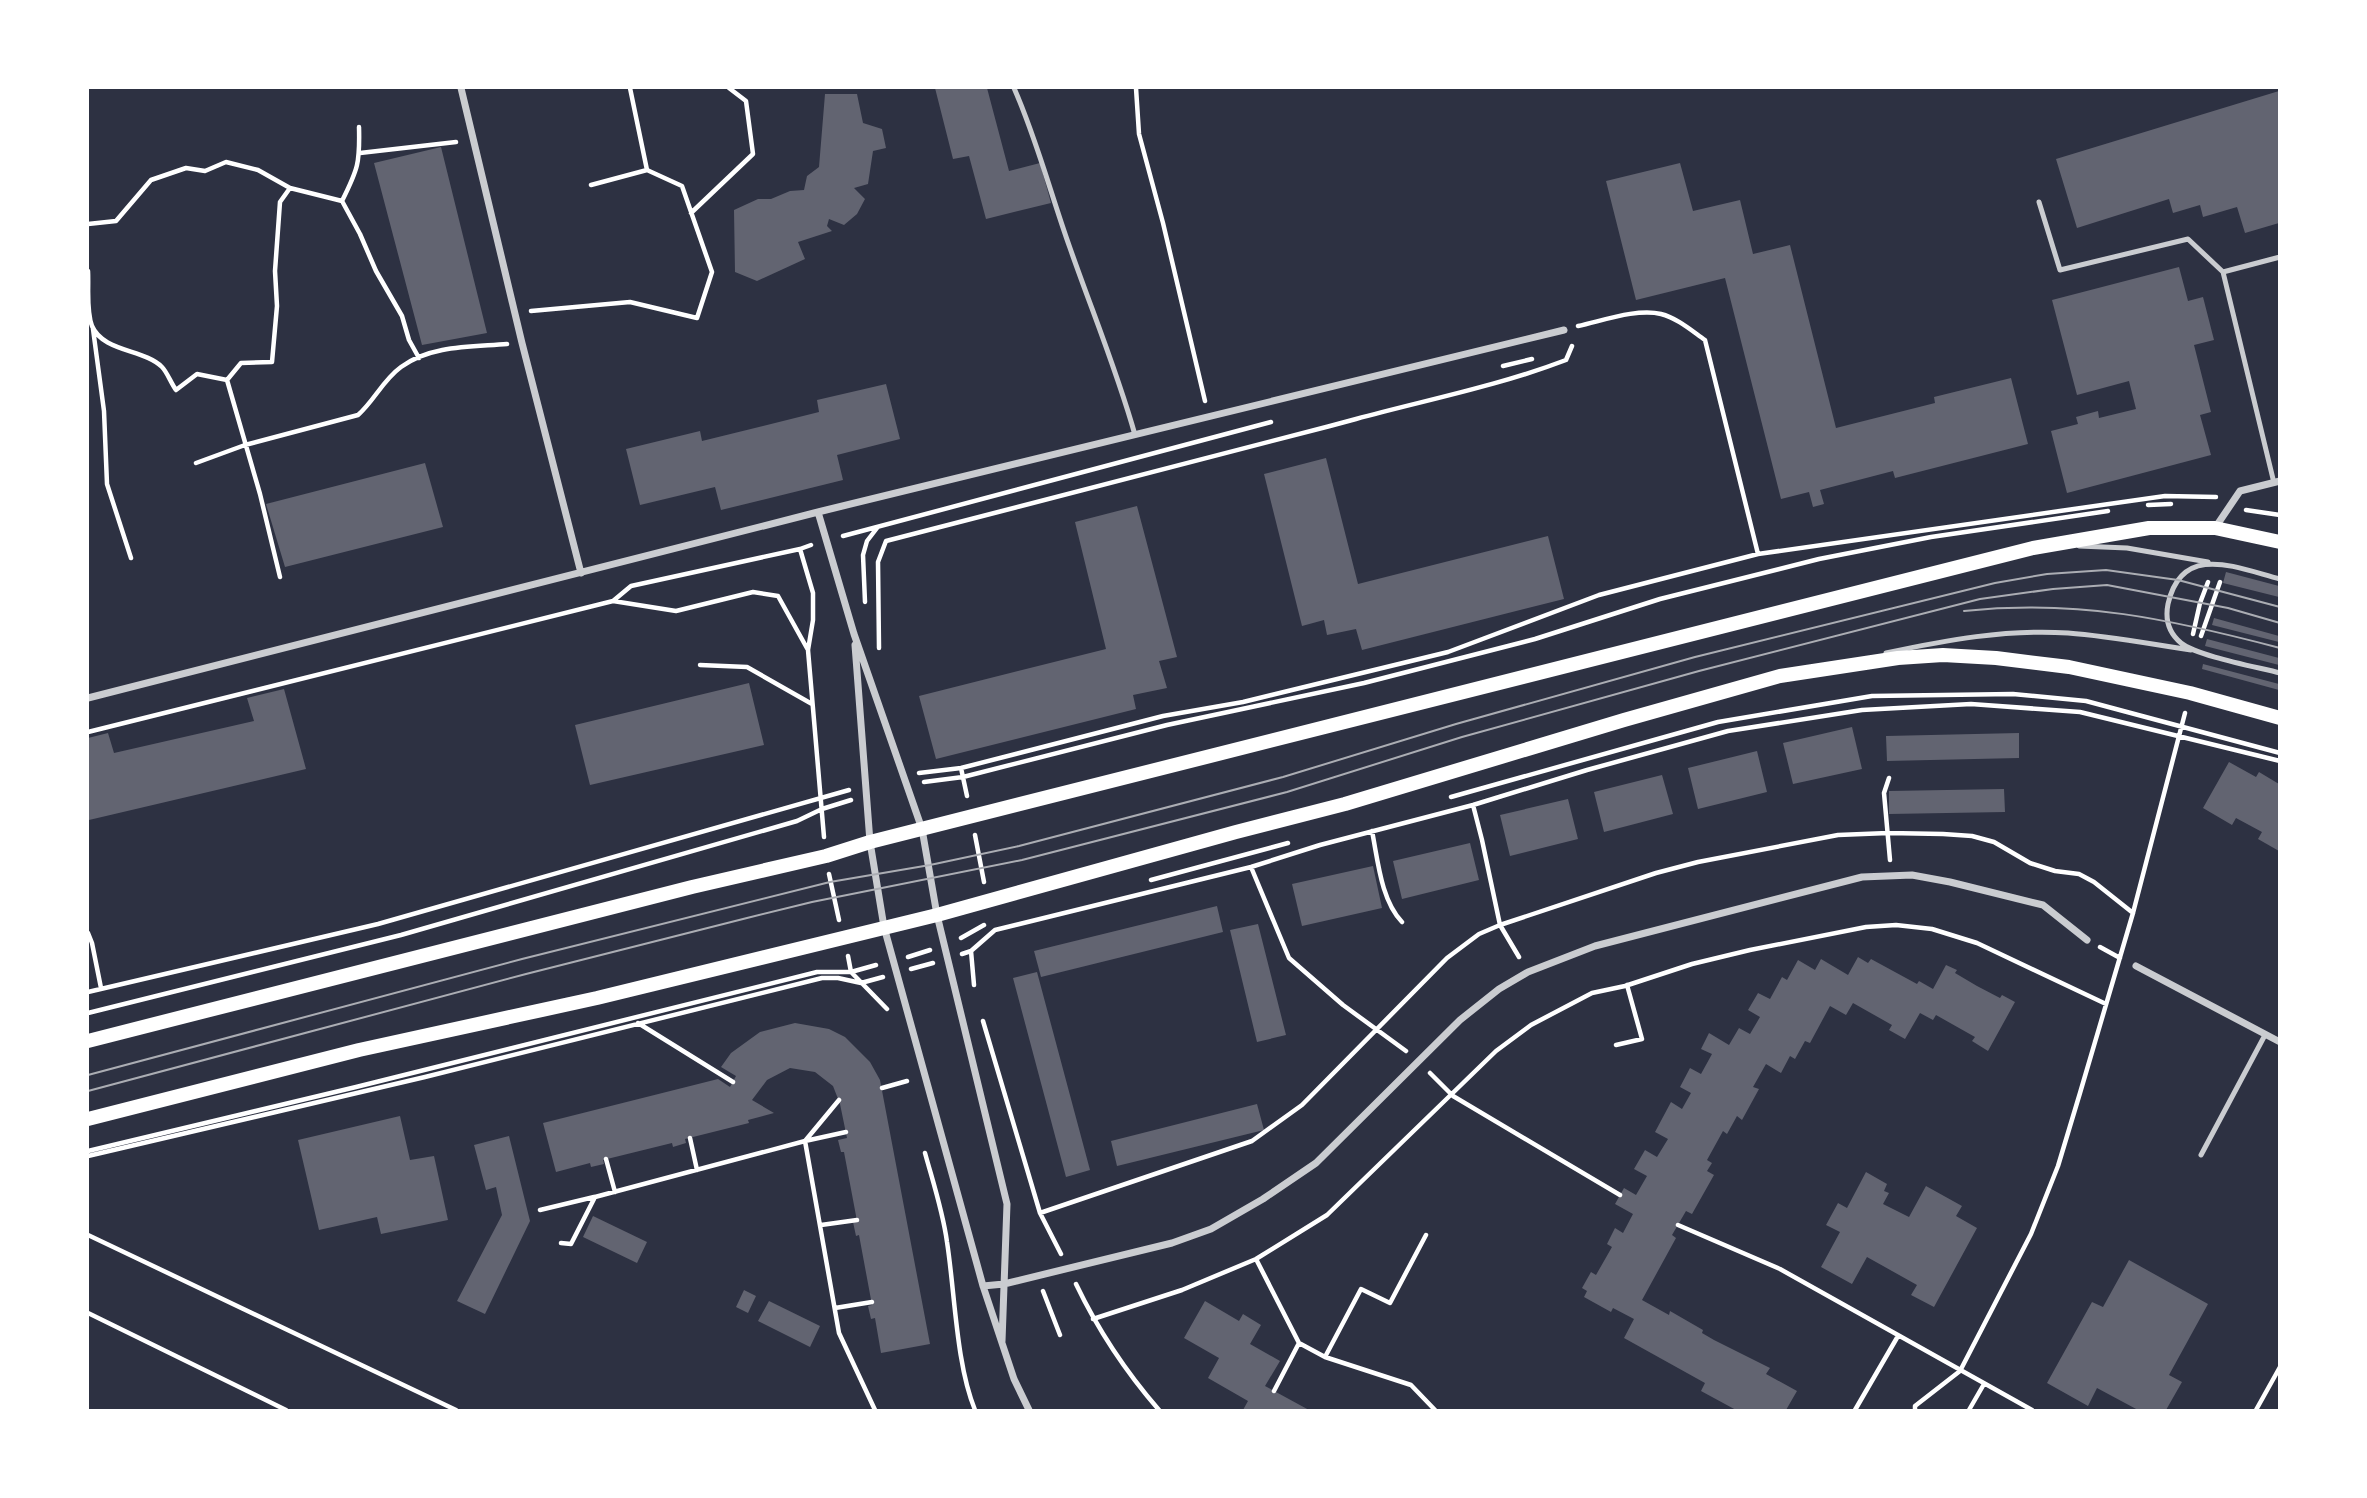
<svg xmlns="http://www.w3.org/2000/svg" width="2367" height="1498" font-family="'Open Sans',sans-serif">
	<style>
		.building { fill: #626471 }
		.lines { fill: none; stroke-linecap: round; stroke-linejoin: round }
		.path { stroke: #fff; stroke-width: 4.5 }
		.service { stroke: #caccd0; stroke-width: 5 }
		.minor { stroke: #caccd0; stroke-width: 7 }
		.secondary { stroke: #fff; stroke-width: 14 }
		.tram { stroke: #abadb3; stroke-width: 2 }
	</style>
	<rect width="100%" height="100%" fill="#2d3142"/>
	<path class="building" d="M 935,88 L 987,88 L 1009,171 L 1040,163 L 1051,203 L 986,219 L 969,156 L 953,159 Z
		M 2279,91 L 2279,223 L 2245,233 L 2237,207 L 2203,217 L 2200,205 L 2173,213 L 2169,199 L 2077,228 L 2056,159 Z
		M 825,94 L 857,94 L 863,123 L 882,129 L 886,148 L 873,151 L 868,184 L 854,188 L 865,199 L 857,214 L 844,225 L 829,219 L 827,226 L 832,231 L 798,242 L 805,259 L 757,281 L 735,272 L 734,210 L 758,199 L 771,199 L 790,191 L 804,190 L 807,176 L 819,167 Z
		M 441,147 L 487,333 L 422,345 L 374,163 Z
		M 1680,163 L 1693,211 L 1740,200 L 1753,254 L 1790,245 L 1836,428 L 1935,403 L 1934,397 L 2011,378 L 2028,444 L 1895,478 L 1893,471 L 1820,490 L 1824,504 L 1813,507 L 1809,492 L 1781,499 L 1725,278 L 1636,300 L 1606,181 Z
		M 2179,267 L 2188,301 L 2203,297 L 2214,340 L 2194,345 L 2211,412 L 2200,415 L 2211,455 L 2067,493 L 2051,431 L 2078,424 L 2076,417 L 2098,411 L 2099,418 L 2136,409 L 2129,381 L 2077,395 L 2052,300 Z
		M 886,384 L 900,439 L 837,455 L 843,480 L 721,510 L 715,487 L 640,505 L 626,449 L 700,431 L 702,441 L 819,412 L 817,400 Z
		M 1326,458 L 1358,584 L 1548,536 L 1564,599 L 1362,650 L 1356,629 L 1327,635 L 1324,620 L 1302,626 L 1264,474 Z
		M 425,463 L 443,527 L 285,567 L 266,504 Z
		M 1137,506 L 1177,657 L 1159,661 L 1167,688 L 1133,695 L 1136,709 L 936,759 L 919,696 L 1106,649 L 1075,522 Z
		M 2226,572 L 2279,586 L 2279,597 L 2223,583 Z
		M 2214,618 L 2279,636 L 2279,642 L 2212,625 Z
		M 2207,639 L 2279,658 L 2279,665 L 2205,646 Z
		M 2203,664 L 2279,684 L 2279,690 L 2202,669 Z
		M 749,683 L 764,745 L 590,785 L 575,725 Z
		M 284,689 L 306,769 L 89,820 L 88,738 L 108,733 L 114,753 L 254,721 L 247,698 Z
		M 1852,727 L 1862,769 L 1793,784 L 1783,743 Z
		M 2019,733 L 2019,758 L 1887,761 L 1886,736 Z
		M 1757,751 L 1767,792 L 1698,809 L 1688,768 Z
		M 2229,762 L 2256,777 L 2259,772 L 2279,784 L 2279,851 L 2258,839 L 2262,832 L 2236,818 L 2232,825 L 2203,808 Z
		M 1662,775 L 1673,814 L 1604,832 L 1594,792 Z
		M 2004,789 L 2005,812 L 1889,814 L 1889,791 Z
		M 1568,799 L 1578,839 L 1510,856 L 1500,815 Z
		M 1470,843 L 1479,880 L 1402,899 L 1393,861 Z
		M 1373,866 L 1382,908 L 1302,926 L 1292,884 Z
		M 1217,906 L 1223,932 L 1041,977 L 1034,951 Z
		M 1258,924 L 1286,1035 L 1257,1042 L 1230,930 Z
		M 1858,957 L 1868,963 L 1871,959 L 1917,984 L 1919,981 L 1933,989 L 1946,965 L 1957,970 L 1955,973 L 1977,986 L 2000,998 L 2002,995 L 2015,1002 L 1988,1051 L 1972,1041 L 1975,1037 L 1936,1015 L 1933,1020 L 1920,1013 L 1905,1039 L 1889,1030 L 1892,1025 L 1853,1003 L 1846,1015 L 1830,1006 L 1810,1043 L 1805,1041 L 1795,1059 L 1790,1056 L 1781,1073 L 1766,1064 L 1753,1087 L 1759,1089 L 1742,1120 L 1737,1116 L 1727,1134 L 1723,1131 L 1707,1160 L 1712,1163 L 1707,1171 L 1714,1175 L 1692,1214 L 1686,1211 L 1672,1235 L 1676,1238 L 1642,1300 L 1669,1315 L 1670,1311 L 1703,1330 L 1702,1333 L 1714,1340 L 1770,1368 L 1766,1374 L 1797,1391 L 1786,1410 L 1736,1410 L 1701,1391 L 1705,1383 L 1624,1338 L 1634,1319 L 1613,1308 L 1611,1312 L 1584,1297 L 1587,1291 L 1582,1288 L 1591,1272 L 1596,1275 L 1612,1247 L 1607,1244 L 1615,1228 L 1623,1233 L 1633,1214 L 1615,1204 L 1624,1188 L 1636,1195 L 1647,1176 L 1634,1169 L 1645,1150 L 1657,1157 L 1668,1139 L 1655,1132 L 1671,1102 L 1682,1109 L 1691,1093 L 1680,1087 L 1690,1068 L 1701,1074 L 1712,1054 L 1701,1049 L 1709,1033 L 1729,1045 L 1739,1028 L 1750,1034 L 1760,1017 L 1748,1010 L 1758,993 L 1770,999 L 1782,977 L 1787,980 L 1798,960 L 1815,970 L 1821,959 L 1848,975 Z
		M 1037,972 L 1090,1170 L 1066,1177 L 1013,978 Z
		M 795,1023 L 829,1029 L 845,1037 L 870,1062 L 880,1080 L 930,1344 L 881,1353 L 875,1318 L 871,1319 L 868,1306 L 872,1305 L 859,1235 L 856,1236 L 853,1222 L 857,1221 L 844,1152 L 841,1152 L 838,1140 L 847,1138 L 840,1104 L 833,1086 L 815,1072 L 790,1068 L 767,1080 L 752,1100 L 774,1113 L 748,1120 L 749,1123 L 685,1139 L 686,1143 L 673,1147 L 672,1143 L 603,1160 L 604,1164 L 591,1167 L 590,1163 L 556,1172 L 543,1123 L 718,1079 L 730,1087 L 736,1076 L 721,1067 L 731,1053 L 760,1032 Z
		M 1257,1104 L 1264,1130 L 1117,1166 L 1111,1141 Z
		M 400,1116 L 410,1160 L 434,1156 L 448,1220 L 381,1234 L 377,1217 L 319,1230 L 298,1140 Z
		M 509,1136 L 530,1221 L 485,1314 L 457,1301 L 502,1215 L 496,1187 L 486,1190 L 474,1145 Z
		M 1866,1172 L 1887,1184 L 1884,1191 L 1889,1193 L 1883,1204 L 1909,1217 L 1926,1186 L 1962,1206 L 1956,1216 L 1977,1228 L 1934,1307 L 1911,1295 L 1917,1285 L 1867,1257 L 1852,1284 L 1821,1267 L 1840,1232 L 1826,1225 L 1838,1203 L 1847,1208 Z
		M 593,1216 L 647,1242 L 637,1263 L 583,1237 Z
		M 2129,1260 L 2208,1304 L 2169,1375 L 2182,1382 L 2166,1410 L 2138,1410 L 2097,1388 L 2088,1406 L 2047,1383 L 2092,1302 L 2103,1307 Z
		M 744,1290 L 756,1296 L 748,1313 L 736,1307 Z
		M 769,1301 L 820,1326 L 810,1347 L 758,1321 Z
		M 1205,1301 L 1239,1321 L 1243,1314 L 1261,1325 L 1250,1344 L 1280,1361 L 1265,1386 L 1309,1410 L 1243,1410 L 1248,1401 L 1208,1378 L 1219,1358 L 1184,1338 Z"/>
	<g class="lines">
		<path class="path" d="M 1136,88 L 1139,134 L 1163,223 L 1205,401
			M 360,153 L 456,142
			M 591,185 L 647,170
			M 342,201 L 360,234 L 376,271 L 402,316 L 409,340 L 419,358
			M 691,213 L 753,154 L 746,101 L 729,88
			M 88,224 L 116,221 L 151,180 L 186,168 L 205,171 L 226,162 L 258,170 L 290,188
			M 88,271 C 89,288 86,310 92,326 C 103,352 144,349 162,367 C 167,372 171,383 176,390 L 197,374 L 227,380 L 241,363 L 272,362 L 277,306 L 275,271 L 280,202 L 290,188 L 342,201 C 358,169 360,163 359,127
			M 531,311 L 630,302 L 697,318 L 712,272 L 682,186 L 647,170 L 630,88
			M 1578,326 C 1602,321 1637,308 1661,314 C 1677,318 1692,331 1705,340 L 1758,554
			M 93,329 L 104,411 L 107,484 L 131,558
			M 1503,366 L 1532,359
			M 227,380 L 260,494 L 280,577
			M 196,463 L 245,445 L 358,415 C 374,401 383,380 401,367 C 431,345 472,347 507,344
			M 2148,505 L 2171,504
			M 2246,510 L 2280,515
			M 843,536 L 1271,422
			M 811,545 L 800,549 L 813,593 L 813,620 L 808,650 L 824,837
			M 613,601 L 631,586 L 800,549
			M 865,602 L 863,555 L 867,541 L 877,528
			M 2193,634 L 2200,603 L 2208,582
			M 2201,636 L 2220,582
			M 879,648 L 878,562 L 886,541 C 1043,499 1200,461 1356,419 C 1426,400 1498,386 1566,360 L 1572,346
			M 700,665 L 747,667 L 812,704
			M 88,732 L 613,601 L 676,611 L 753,592 L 778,596 L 808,650
			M 961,768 L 967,796
			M 919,773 L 961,768 L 1163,716 L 1243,702 L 1448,652 L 1599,595 L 1758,554 L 2165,496 L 2216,497
			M 1889,778 L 1884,793 L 1890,860
			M 924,782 L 963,777 L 1167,725 L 1364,683 L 1535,639 L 1660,599 L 1819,559 L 1931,537 L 2108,511
			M 1451,797 L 1718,722 L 1872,696 L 2013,694 L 2086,701 L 2280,753
			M 1473,805 L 1482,840 L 1500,925 L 1519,957
			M 1372,831 C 1378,861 1381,900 1402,922
			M 975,835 L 984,882
			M 1251,867 L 1289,958 L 1343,1005 L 1406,1051
			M 829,874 L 839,920
			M 1151,880 L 1288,843
			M 88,933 L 92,943 L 101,988
			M 961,938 L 984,925
			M 2100,947 L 2120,958
			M 971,951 L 974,985
			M 962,954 L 971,951 L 995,930 L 1251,867 L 1320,845 L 1473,805 L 1587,770 L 1728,731 L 1862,710 L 1971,704 L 2080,712 L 2280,761
			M 848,956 L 851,972 L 887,1009
			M 908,957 L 930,950
			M 911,969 L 933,963
			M 88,992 L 378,924 L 849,790
			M 88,1013 L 401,935 L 797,821 L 822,809 L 851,800
			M 983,1021 L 1040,1213 L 1061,1254
			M 638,1023 L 733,1082
			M 1616,1045 L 1642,1039 L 1627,985
			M 1430,1073 L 1453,1096 L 1620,1195
			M 882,1088 L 907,1081
			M 839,1100 L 805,1141 L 846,1132
			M 690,1138 L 697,1170
			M 88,1151 L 356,1087 L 817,972 L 851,972 L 876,965
			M 925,1153 C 933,1182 943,1212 947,1242 C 955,1293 956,1364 975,1410
			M 88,1156 L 425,1077 L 822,978 L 838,978 L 861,983 L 883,977
			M 606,1159 L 615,1192
			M 540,1210 L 594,1197
			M 1040,1213 L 1252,1141 L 1302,1105 L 1447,958 L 1479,934 L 1500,925 L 1656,873 L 1698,862 L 1838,835 L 1888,833 L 1943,834 L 1972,836 L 1994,842 L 2030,863 L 2055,871 L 2079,874 L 2094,882 L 2133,913
			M 821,1225 L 857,1220
			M 1678,1225 L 1780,1269 L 2032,1410
			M 88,1235 L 456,1410
			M 561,1243 L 571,1244 L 595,1197 L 805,1141 L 839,1333 L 875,1410
			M 1256,1259 L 1299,1343 L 1325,1357 L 1411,1385 L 1435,1410
			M 1076,1284 C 1098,1330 1126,1372 1159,1410
			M 1043,1291 L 1060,1335
			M 835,1308 L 872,1302
			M 88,1313 L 286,1410
			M 1093,1319 L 1182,1290 L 1256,1259 L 1327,1215 L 1496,1051 L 1531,1025 L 1592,993 L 1625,986 L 1692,964 L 1750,950 L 1866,927 L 1896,925 L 1932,929 L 1977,943 L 2106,1004
			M 1325,1357 L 1361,1289 L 1390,1303 L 1426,1235
			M 1274,1391 L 1299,1343
			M 1855,1410 L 1898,1336
			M 1915,1410 L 1915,1406 L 1960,1371 L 2031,1234 L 2058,1166 L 2080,1093 L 2133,913 L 2185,713
			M 1969,1410 L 1984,1384
			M 2256,1410 L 2280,1367"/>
		<path class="service" d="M 1014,88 C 1037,140 1051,195 1070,248 C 1092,311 1117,371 1135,435
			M 2039,202 L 2060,270 L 2188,239 L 2223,272 L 2274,483
			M 2223,272 L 2280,257
			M 2079,546 L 2127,548 L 2208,562
			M 2280,579 C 2237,568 2182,542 2168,604 C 2165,619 2169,633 2181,643 C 2197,656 2257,667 2280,673
			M 1886,653 C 1946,640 2006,629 2068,633 C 2109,636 2150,644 2191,650
			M 2201,1155 L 2265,1035"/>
		<path class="minor" d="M 461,88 L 522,343 L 581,573
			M 818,512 L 854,634 L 922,829 L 937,915 L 1007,1204 L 1002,1341
			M 2215,528 L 2240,491 L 2280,481
			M 855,645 L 870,842 L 884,927 L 983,1286 L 1014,1379 L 1029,1410
			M 88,698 L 818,512 L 1564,330
			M 2136,966 L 2280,1042
			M 983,1286 L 1004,1284 L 1172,1243 L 1211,1229 L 1263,1199 L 1316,1163 L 1460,1020 L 1499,989 L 1528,972 L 1595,946 L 1862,877 L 1912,875 L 1950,882 L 2043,905 L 2087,940"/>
		<path class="secondary" d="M 88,1041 L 692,887 L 826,856 L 870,842 L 2033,548 L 2149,528 L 2215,528 L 2280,542
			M 88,1119 L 359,1050 L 597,998 L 937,915 L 1236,832 L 1345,804 L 1624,720 L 1780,676 L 1898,658 L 1943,655 L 1996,658 L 2069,667 L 2190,693 L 2280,718"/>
		<path class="tram" d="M 1964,611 C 2078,599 2170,619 2280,648
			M 88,1075 L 522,959 L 830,882 L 930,865 L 1019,846 L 1283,777 L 1456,724 L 1695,657 L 1995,583 L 2047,574 L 2106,570 L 2178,580 L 2280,607
			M 88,1091 L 526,974 L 747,918 L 812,902 L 1022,860 L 1287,792 L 1462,737 L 1699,671 L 1980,599 L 2053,589 L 2107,585 L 2228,608 L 2280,623"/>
	</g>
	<rect width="2367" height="1498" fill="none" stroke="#ffffff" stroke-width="178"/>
</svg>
